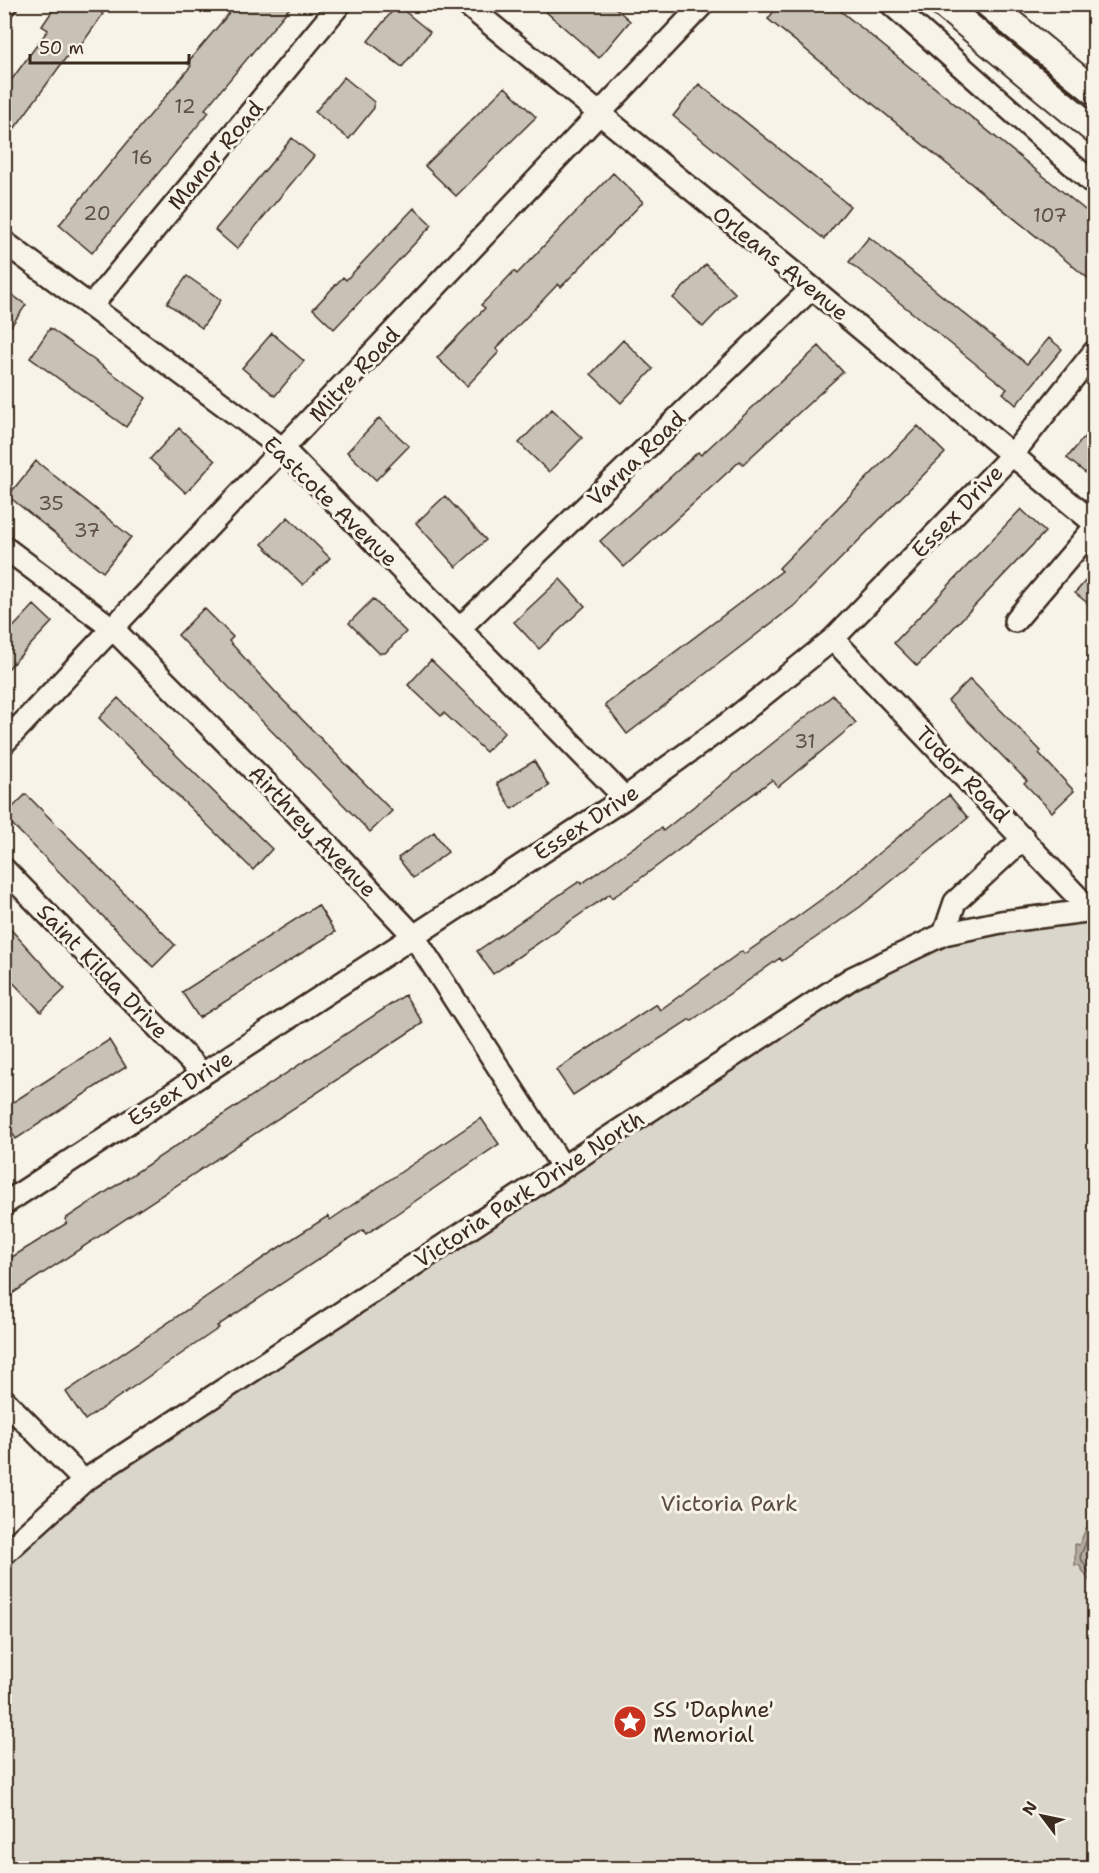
<svg xmlns="http://www.w3.org/2000/svg" width="1099" height="1873" font-family="'Shantell Sans',sans-serif">
	<style>
		.green { fill: #dbd6cb; stroke: #8b8074; stroke-width: 1.5 }
		.water { fill: #b4aca0; stroke: #84786c; stroke-width: 1.5 }
		.lines { fill: none; stroke-linecap: round; stroke-linejoin: round }
		.shore { stroke: #6b5e52; stroke-width: 1.5 }
		.building { fill: #c8c1b6; stroke: #3b2a1e; stroke-width: 1.5 }
		.minor-casing { stroke: #3b2a1e; stroke-width: 26 }
		.major-casing { stroke: #3b2a1e; stroke-width: 30 }
		.minor { stroke: #f7f3e8; stroke-width: 21 }
		.major { stroke: #f7f3e8; stroke-width: 26 }
		.labels { text-anchor: middle; stroke-width: 6; stroke-linejoin: round; paint-order: stroke }
		.number-label { font-size: 20px; fill: #5e5044 }
		.street-label { font-size: 22px; fill: #3b2a1e; stroke: #f7f3e8 }
		.park-label { font-size: 22px; fill: #5b4c41; stroke: #f7f3e8 }
		.poi-label { font-size: 22px; fill: #3b2a1e; stroke: #f7f3e8; text-anchor: start }
	</style>
	<rect width="100%" height="100%" fill="#f7f3e8"/>
	<filter id="ink" filterUnits="userSpaceOnUse"><feTurbulence type="fractalNoise" baseFrequency=".0167" numOctaves="2"/><feDisplacementMap in="SourceGraphic" scale="12" xChannelSelector="R" yChannelSelector="G"/><feConvolveMatrix kernelMatrix="1 2 1 2 8 2 1 2 1" color-interpolation-filters="sRGB"/></filter>
	<g filter="url(#ink)">
		<path class="green" d="M 1094,910 L 1094,1868 L 5,1868 L 5,1554 L 84,1481 L 944,934 Z"/>
		<path class="water" d="M 1094,1511 L 1094,1588 L 1079,1565 L 1075,1565 L 1075,1544 L 1079,1545 Z"/>
		<g class="lines">
			<path class="shore" d="M 1094,1522 L 1080,1557 L 1094,1580"/>
		</g>
		<path class="building" d="M 57,4 L 89,4 L 103,14 L 77,51 L 73,48 L 4,143 L 4,90 L 48,30 L 42,26 Z
			M 237,4 L 293,4 L 205,109 L 209,112 L 92,253 L 59,225 L 191,66 L 187,63 Z
			M 537,4 L 611,4 L 630,21 L 599,58 Z
			M 779,4 L 832,4 L 1095,218 L 1095,284 L 768,19 Z
			M 397,5 L 430,32 L 402,67 L 368,41 Z
			M 344,77 L 374,102 L 374,108 L 349,139 L 315,112 Z
			M 699,84 L 850,206 L 824,239 L 673,116 Z
			M 505,87 L 536,117 L 456,196 L 425,166 Z
			M 292,138 L 314,156 L 237,249 L 215,230 Z
			M 613,173 L 643,202 L 561,287 L 558,284 L 496,349 L 499,352 L 467,386 L 437,358 L 485,308 L 481,305 L 498,288 L 514,271 L 517,274 Z
			M 414,208 L 432,225 L 334,329 L 313,309 L 343,277 L 346,280 Z
			M 869,237 L 1027,364 L 1049,338 L 1062,349 L 1016,405 L 1003,393 L 1007,389 L 849,262 Z
			M 706,264 L 735,293 L 703,327 L 673,298 Z
			M 187,276 L 221,300 L 202,328 L 167,303 Z
			M 4,289 L 26,305 L 4,336 Z
			M 50,328 L 146,398 L 126,427 L 30,358 Z
			M 272,333 L 304,361 L 275,396 L 242,368 Z
			M 623,340 L 653,369 L 621,403 L 591,374 Z
			M 819,346 L 843,372 L 743,464 L 740,461 L 624,567 L 600,541 L 698,452 L 701,455 Z
			M 552,409 L 582,438 L 549,472 L 519,443 Z
			M 379,418 L 409,446 L 376,480 L 347,452 Z
			M 1095,424 L 1095,481 L 1067,458 Z
			M 918,426 L 945,453 L 795,605 L 627,734 L 605,705 L 782,571 L 779,568 Z
			M 179,428 L 215,461 L 186,493 L 150,459 Z
			M 36,461 L 131,537 L 103,572 L 8,496 Z
			M 445,496 L 486,540 L 456,567 L 416,523 Z
			M 1021,509 L 1045,532 L 917,666 L 894,643 Z
			M 288,517 L 330,558 L 303,585 L 262,544 Z
			M 1095,570 L 1095,609 L 1075,593 Z
			M 560,579 L 585,606 L 539,649 L 514,622 Z
			M 373,599 L 406,632 L 385,653 L 379,653 L 349,623 Z
			M 34,605 L 52,622 L 4,673 L 4,637 Z
			M 204,608 L 233,637 L 229,641 L 280,697 L 392,811 L 370,832 L 178,635 Z
			M 431,660 L 505,732 L 486,752 L 444,713 L 441,716 L 408,685 Z
			M 970,679 L 1041,751 L 1039,753 L 1074,791 L 1052,812 L 1024,783 L 1027,781 L 948,701 Z
			M 833,695 L 856,723 L 778,787 L 772,780 L 633,884 L 612,898 L 610,894 L 493,974 L 477,951 L 580,881 L 581,884 L 661,828 L 663,831 Z
			M 118,698 L 272,849 L 253,870 L 99,718 Z
			M 534,761 L 549,786 L 512,809 L 497,783 Z
			M 26,794 L 175,945 L 153,967 L 4,816 Z
			M 949,795 L 968,818 L 860,907 L 782,961 L 780,958 L 691,1021 L 690,1019 L 573,1095 L 556,1070 L 656,1004 L 660,1010 L 742,951 L 744,954 L 783,927 L 833,891 Z
			M 434,832 L 448,852 L 413,878 L 398,858 Z
			M 318,905 L 335,932 L 199,1018 L 182,992 Z
			M 4,922 L 65,989 L 41,1012 L 4,973 Z
			M 405,995 L 423,1023 L 4,1299 L 4,1262 L 67,1223 L 65,1219 Z
			M 109,1040 L 126,1067 L 16,1139 L 4,1121 L 4,1108 Z
			M 481,1118 L 499,1144 L 383,1223 L 366,1234 L 363,1230 L 217,1326 L 219,1328 L 85,1420 L 66,1392 L 275,1250 L 328,1216 L 330,1220 Z"/>
		<g class="lines">
			<defs>
				<path id="minor" d="M 466,4 L 812,288 L 1094,523
					M 891,4 L 1094,184
					M 4,6 L 6,4
					M 4,242 L 283,449 L 625,798
					M 91,306 L 340,4
					M 4,547 L 113,629 L 332,849 L 413,935 L 562,1166
					M 1015,621 L 1094,528
					M 460,628 L 812,288
					M 833,639 L 1091,911
					M 4,743 L 703,4
					M 4,869 L 202,1073
					M 944,934 L 955,902 L 1024,838
					M 4,1204 L 625,798 L 730,722 L 833,639 L 1012,455 L 1094,352
					M 4,1400 L 84,1481
					M 4,1554 L 84,1481 L 852,978 L 944,934 L 1001,922 L 1094,910"/>
				<path id="major" d="M 942,4 L 1094,130
					M 988,4 L 1094,91"/>
			</defs>
			<use href="#minor" class="minor-casing"/>
			<use href="#major" class="major-casing"/>
			<use href="#minor" class="minor"/>
			<use href="#major" class="major"/>
		</g>
	</g>
	<defs>
		<symbol id="sight-disc" viewBox="-11 -11 22 22"><circle r="9.5" fill="#c8321e" stroke="#f7f3e8"/><path d="M0-6L1.8-2.2L6-1.7L2.9 1.2L3.7 5.4L0 3.3L-3.7 5.4L-2.9 1.2L-6-1.7L-1.8-2.2Z" fill="#fff"/></symbol>
	</defs>
	<g fill-rule="evenodd">
		<use href="#sight-disc" x="611" y="1703" width="38" height="38"/>
	</g>
	<g class="labels">
		<g class="number-label">
			<text x="185" y="113">12</text>
			<text x="142" y="164">16</text>
			<text x="97" y="220">20</text>
			<text x="1050" y="222">107</text>
			<text x="51" y="510">35</text>
			<text x="87" y="537">37</text>
			<text x="805" y="748">31</text>
		</g>
		<g class="street-label">
			<text transform="translate(215 155) rotate(-50)" y="8">Manor Road</text>
			<text transform="translate(781 263) rotate(39)" y="8">Orleans Avenue</text>
			<text transform="translate(354 374) rotate(-47)" y="8">Mitre Road</text>
			<text transform="translate(636 458) rotate(-44)" y="8">Varna Road</text>
			<text transform="translate(331 501) rotate(44)" y="8">Eastcote Avenue</text>
			<text transform="translate(957 511) rotate(-46)" y="8">Essex Drive</text>
			<text transform="translate(963 774) rotate(46)" y="8">Tudor Road</text>
			<text transform="translate(586 822) rotate(-33)" y="8">Essex Drive</text>
			<text transform="translate(313 831) rotate(46)" y="8">Airthrey Avenue</text>
			<text transform="translate(103 971) rotate(46)" y="8">Saint Kilda Drive</text>
			<text transform="translate(180 1088) rotate(-33)" y="8">Essex Drive</text>
			<text transform="translate(529 1189) rotate(-33)" y="8">Victoria Park Drive North</text>
		</g>
		<g class="park-label">
			<text x="729" y="1511">Victoria Park</text>
		</g>
		<g class="poi-label">
			<text x="653" y="1717">SS 'Daphne'<tspan x="653" dy="25">Memorial</tspan></text>
		</g>
	</g>
	<rect width="1099" height="1873" fill="none" stroke="#f7f3e8" stroke-width="24"/>
	<rect x="12" y="12" width="1075" height="1849" fill="none" stroke="#3b2a1e" stroke-width="2" filter="url(#ink)"/>
	<g transform="translate(1042 1816) rotate(302)" stroke="#f7f3e8" stroke-width="4.5" paint-order="stroke">
	<path d="M0-4.5L10 22L0 15L-10 22Z" fill="#3b2a1e"/>
	<text y="-9" font-size="16" font-weight="bold" text-anchor="middle" fill="#3b2a1e">N</text>
	</g>
	<path d="M30 54v9h159v-9" fill="none" stroke="#3b2a1e" stroke-width="3"/>
	<text x="39" y="54" font-size="18" fill="#3b2a1e" stroke="#f7f3e8" stroke-width="4.5" paint-order="stroke">50 m</text>
</svg>
